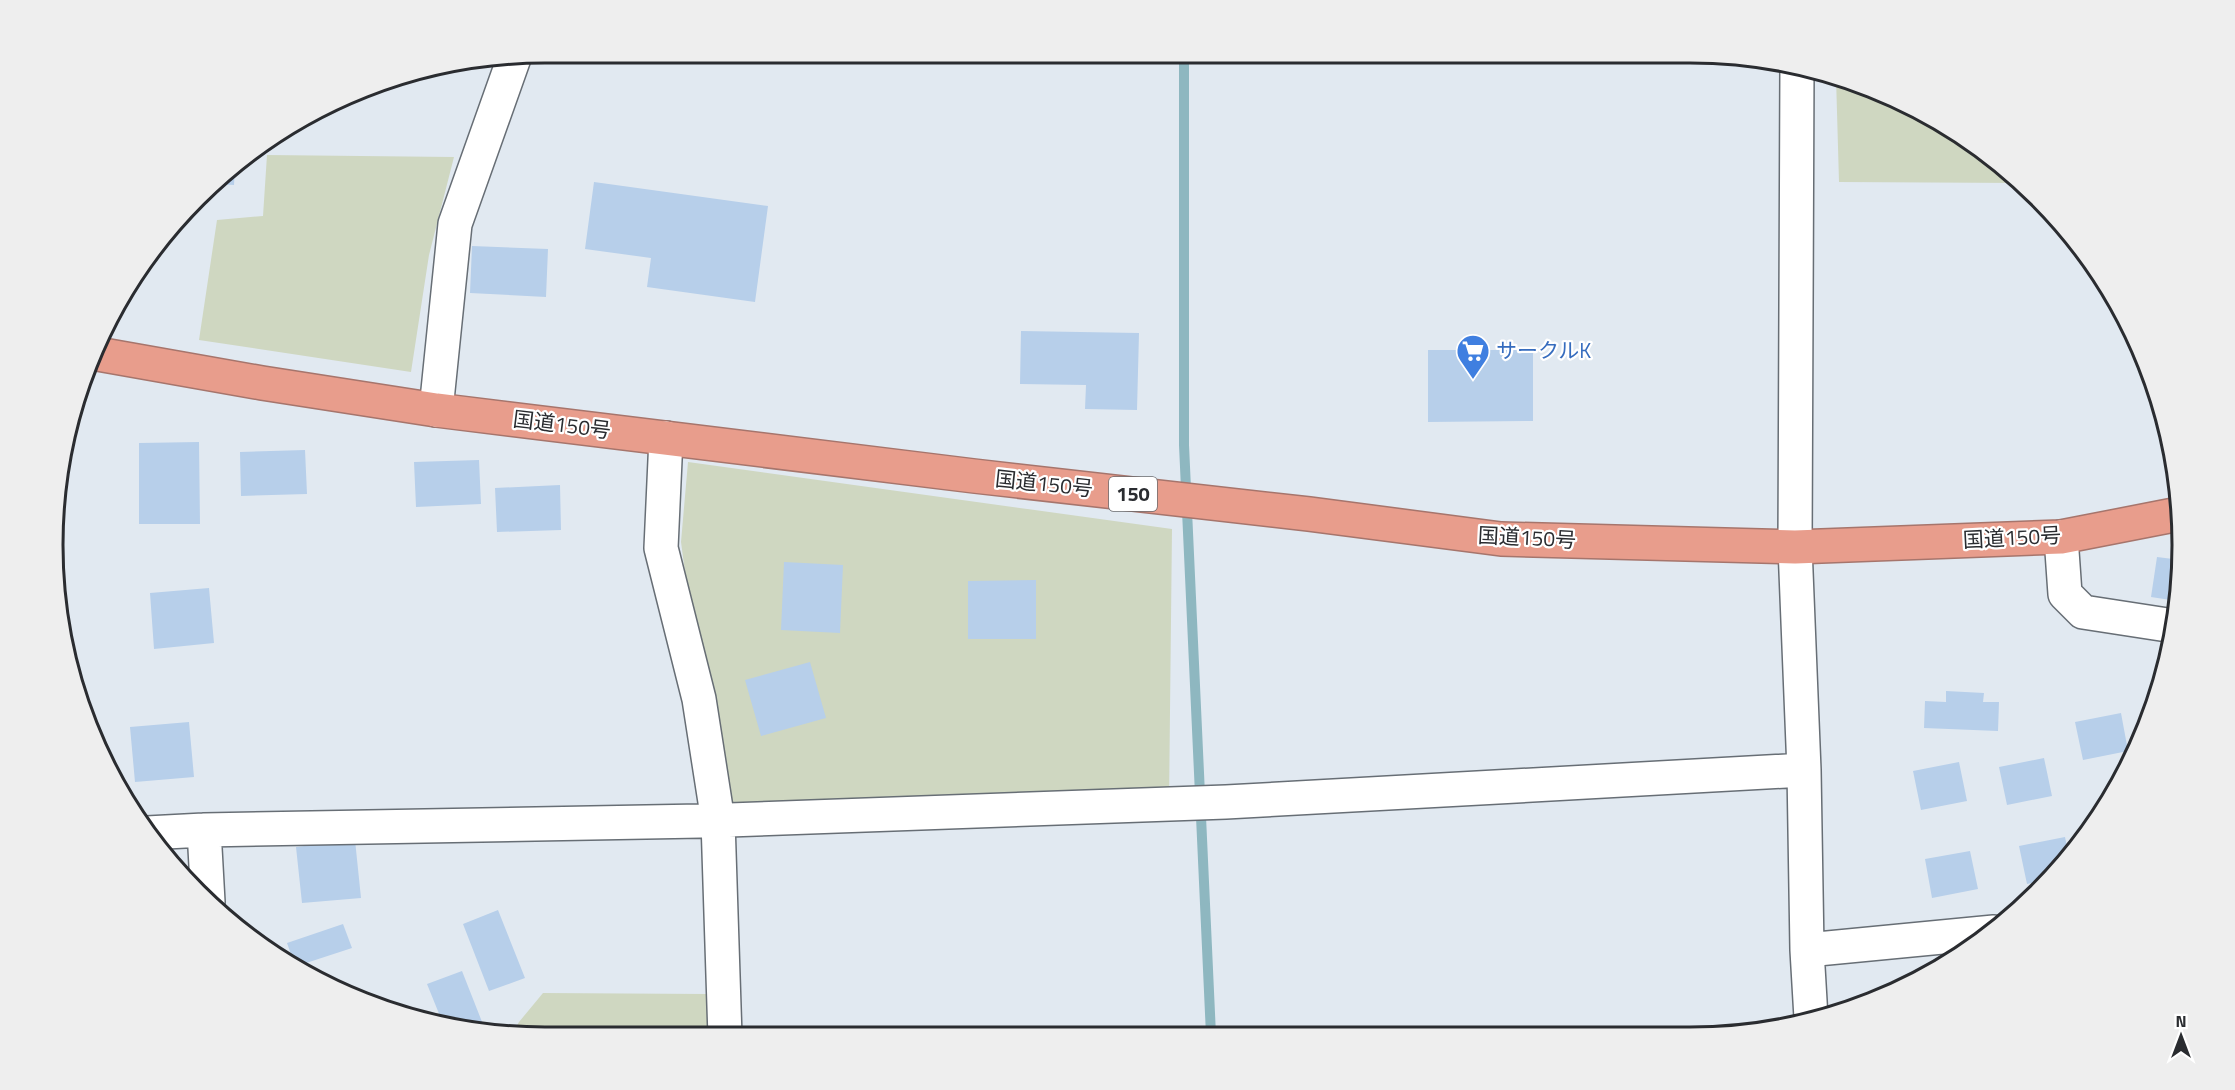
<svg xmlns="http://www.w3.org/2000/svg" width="2235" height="1090" font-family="'Titillium Web','Noto Sans JP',sans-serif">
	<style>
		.green { fill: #cfd7c1 }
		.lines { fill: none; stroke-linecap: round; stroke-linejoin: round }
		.stream { stroke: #8eb7c0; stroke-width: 10 }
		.building { fill: #b7cfea }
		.minor-casing { stroke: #676e75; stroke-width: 36 }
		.highway-casing { stroke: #a6756c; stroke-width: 36 }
		.minor { stroke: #fff; stroke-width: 33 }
		.highway { stroke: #e89d8c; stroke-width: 33 }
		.labels { text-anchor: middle; stroke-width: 4.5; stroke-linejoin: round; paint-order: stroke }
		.shield { fill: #fff; stroke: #6a6b6e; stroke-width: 1.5 }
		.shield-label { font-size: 20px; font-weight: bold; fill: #2a2c30 }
		.shop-label { font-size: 21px; fill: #366cbe; stroke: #fff; text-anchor: start }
		.street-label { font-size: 21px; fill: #2a2c30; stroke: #fff }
		.rim { fill: none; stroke: #2a2c30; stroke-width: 3 }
	</style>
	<rect width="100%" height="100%" fill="#e1e9f1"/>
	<path class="green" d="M 1836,77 L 1879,90 L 1964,136 L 2021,183 L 1839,182 Z
		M 267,155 L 454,157 L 429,255 L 411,372 L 199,340 L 217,220 L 263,216 Z
		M 688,462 L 1172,529 L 1169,804 L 718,821 L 681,542 Z
		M 543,993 L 707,994 L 708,1037 L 545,1037 L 512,1034 L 519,1022 Z"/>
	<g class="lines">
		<path class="stream" d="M 1184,53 L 1184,445 L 1211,1035"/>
	</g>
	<path class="building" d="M 235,165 L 234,185 L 217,184 Z
		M 594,182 L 768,206 L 755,302 L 647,287 L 651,258 L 585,249 Z
		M 472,246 L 548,249 L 546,297 L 470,293 Z
		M 1021,331 L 1139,333 L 1137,410 L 1085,409 L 1086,385 L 1020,384 Z
		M 1428,350 L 1533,350 L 1533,421 L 1428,422 Z
		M 199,442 L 200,524 L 139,524 L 139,443 Z
		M 305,450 L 307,494 L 241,496 L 240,452 Z
		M 479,460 L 481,504 L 416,507 L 414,462 Z
		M 560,485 L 561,530 L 497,532 L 495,488 Z
		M 2157,557 L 2181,560 L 2177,601 L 2151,597 Z
		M 784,562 L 843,565 L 840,633 L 781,630 Z
		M 1036,580 L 1036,639 L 968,639 L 968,581 Z
		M 209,588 L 214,643 L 154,649 L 150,593 Z
		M 810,662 L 826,718 L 761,736 L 745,680 Z
		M 1946,691 L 1984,693 L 1983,702 L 1999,702 L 1998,731 L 1924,728 L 1925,701 L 1946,702 Z
		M 2121,713 L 2128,751 L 2083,760 L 2075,722 Z
		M 189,722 L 194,777 L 135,782 L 130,727 Z
		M 2044,758 L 2052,796 L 2007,805 L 1999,767 Z
		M 1959,762 L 1967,801 L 1921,810 L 1913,771 Z
		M 2065,837 L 2069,857 L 2045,880 L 2027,884 L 2019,846 Z
		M 355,840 L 361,898 L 302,903 L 296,847 Z
		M 1970,851 L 1978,889 L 1932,898 L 1925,859 Z
		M 498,910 L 525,978 L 489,991 L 463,924 Z
		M 343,924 L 352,948 L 300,965 L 293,960 L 287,943 Z
		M 462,971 L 486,1032 L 444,1026 L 427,984 Z"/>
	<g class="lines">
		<defs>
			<path id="minor" d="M 1797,65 L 1795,547 L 1804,770 L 1807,950 L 1811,1018
				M 436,410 L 455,224 L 514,58
				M 666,438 L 661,548 L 699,699 L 718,821 L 725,1037
				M 2061,537 L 2065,594 L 2083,612 L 2174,626
				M 204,830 L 208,902
				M 147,833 L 204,830 L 701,821 L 1226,802 L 1804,770
				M 1807,950 L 1994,932"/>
			<path id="highway" d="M 92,353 L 262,383 L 436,410 L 974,476 L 1309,514 L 1501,539 L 1795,547 L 2061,537 L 2179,514"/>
		</defs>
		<use href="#minor" class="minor-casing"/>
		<use href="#highway" class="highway-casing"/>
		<use href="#minor" class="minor"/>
		<use href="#highway" class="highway"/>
	</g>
	<defs>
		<symbol id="supermarket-pin" viewBox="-11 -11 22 30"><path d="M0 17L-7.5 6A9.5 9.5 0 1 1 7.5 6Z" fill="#3f7fe0" stroke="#fff"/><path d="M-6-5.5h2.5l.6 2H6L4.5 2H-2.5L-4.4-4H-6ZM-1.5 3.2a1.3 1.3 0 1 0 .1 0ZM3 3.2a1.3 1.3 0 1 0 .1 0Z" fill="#fff"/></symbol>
	</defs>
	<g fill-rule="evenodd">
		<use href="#supermarket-pin" x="1454" y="332" width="38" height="52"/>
	</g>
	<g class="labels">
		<rect class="shield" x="1109" y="477" width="48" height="34" rx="4.5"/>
		<g class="shield-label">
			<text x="1133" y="501">150</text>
		</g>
		<g class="shop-label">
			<text x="1496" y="358">サークルK</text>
		</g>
		<g class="street-label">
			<text transform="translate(562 425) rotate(7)" y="7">国道150号</text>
			<text transform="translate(1044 484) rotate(6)" y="7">国道150号</text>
			<text transform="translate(1527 538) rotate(3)" y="7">国道150号</text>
			<text transform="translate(2012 538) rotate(-3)" y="7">国道150号</text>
		</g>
	</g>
	<path d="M0 0H2235V1090H0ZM545 63H1690A482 482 0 0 1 2172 545V545A482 482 0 0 1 1690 1027H545A482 482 0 0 1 63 545V545A482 482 0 0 1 545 63Z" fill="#eee" fill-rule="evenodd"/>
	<path class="rim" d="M545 63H1690A482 482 0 0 1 2172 545V545A482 482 0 0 1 1690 1027H545A482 482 0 0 1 63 545V545A482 482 0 0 1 545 63Z"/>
	<g transform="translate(2181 1036)" stroke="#ffffff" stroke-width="4.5" paint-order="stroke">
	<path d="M0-4.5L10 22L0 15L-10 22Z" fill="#2a2c30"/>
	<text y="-9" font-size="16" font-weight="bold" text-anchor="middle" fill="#2a2c30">N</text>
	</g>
</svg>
